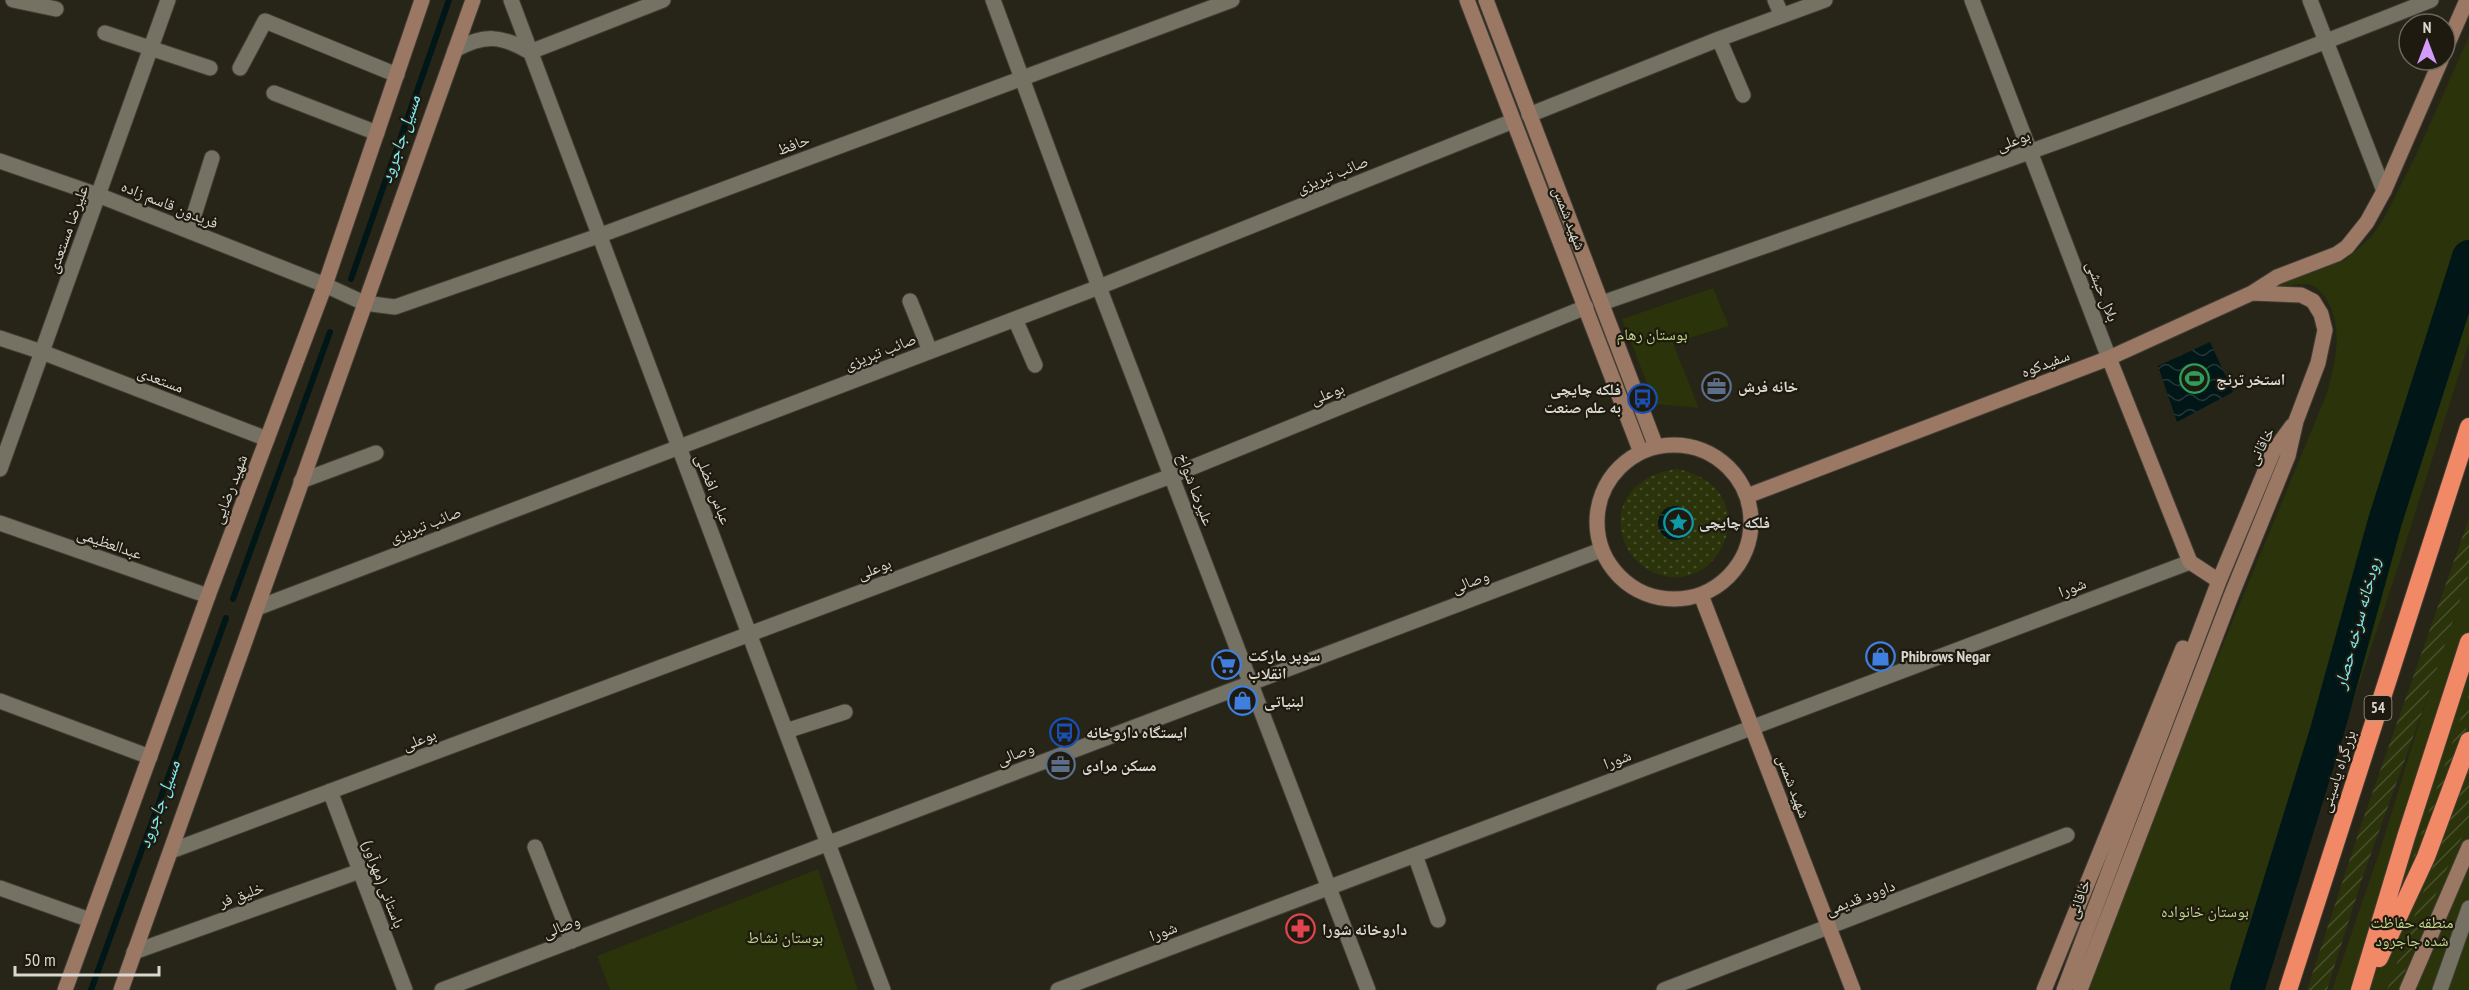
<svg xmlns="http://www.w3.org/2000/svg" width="2469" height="990" font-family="'PT Sans Narrow','Noto Naskh Arabic',sans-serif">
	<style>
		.grass { fill: url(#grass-dots); fill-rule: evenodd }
		.park { fill: #2a330a }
		.garden { fill: url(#garden-furrows) }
		.water { fill: url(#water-waves) }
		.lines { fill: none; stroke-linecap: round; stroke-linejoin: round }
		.stream { stroke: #011617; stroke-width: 6 }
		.river { stroke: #011617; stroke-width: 34 }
		.street-casing { stroke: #403d35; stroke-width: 17 }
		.secondary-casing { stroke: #403d35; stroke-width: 17 }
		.highway-casing { stroke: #403d35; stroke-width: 20 }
		.street { stroke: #757163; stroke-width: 15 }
		.secondary { stroke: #9a7864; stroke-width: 15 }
		.highway { stroke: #f28966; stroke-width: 18 }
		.labels { text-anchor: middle; stroke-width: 4.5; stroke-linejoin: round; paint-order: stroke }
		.shield { fill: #1e1a0f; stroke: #a19e95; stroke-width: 1.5 }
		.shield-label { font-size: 15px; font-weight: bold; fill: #d9d7cf }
		.street-label { font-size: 16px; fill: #d9d7cf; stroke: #1e1a0f }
		.park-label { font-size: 16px; fill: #c3d98c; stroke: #1e1a0f }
		.poi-label { font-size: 16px; font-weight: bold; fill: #d9d7cf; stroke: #1e1a0f; text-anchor: start }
		.water-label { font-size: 18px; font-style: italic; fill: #7cecf3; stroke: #1e1a0f }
	</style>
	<defs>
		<pattern id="grass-dots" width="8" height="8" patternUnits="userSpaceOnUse" patternTransform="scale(1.5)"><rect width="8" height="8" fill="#2a330a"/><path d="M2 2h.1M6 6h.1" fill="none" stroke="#48502d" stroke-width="1.8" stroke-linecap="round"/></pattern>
		<pattern id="garden-furrows" width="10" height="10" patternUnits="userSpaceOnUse" patternTransform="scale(1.5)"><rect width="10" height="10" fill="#2a330a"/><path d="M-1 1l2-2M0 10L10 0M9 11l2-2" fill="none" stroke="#48502d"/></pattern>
		<pattern id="water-waves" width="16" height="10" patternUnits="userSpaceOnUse" patternTransform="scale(1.5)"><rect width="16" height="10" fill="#011617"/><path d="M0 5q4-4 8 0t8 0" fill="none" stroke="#253738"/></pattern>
	</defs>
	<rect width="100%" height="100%" fill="#272418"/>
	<path class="grass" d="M 1677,469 C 1769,487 1722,601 1655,573 C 1641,567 1629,556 1624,541 C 1610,501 1640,473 1677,469 ZM 1664,510 L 1691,517 C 1694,528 1689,535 1680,540 L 1659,520 Z"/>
	<path class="park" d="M 2469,36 L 2469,343 L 2400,561 L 2321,798 L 2263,990 L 2088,990 L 2195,712 L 2327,393 C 2335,361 2345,327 2325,297 C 2319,289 2312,283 2302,284 C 2294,284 2286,288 2279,290 L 2277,286 L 2345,260 L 2371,237 L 2384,218 L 2417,153 Z
		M 1713,288 L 1729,326 L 1673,343 L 1699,408 L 1655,404 L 1622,319 Z
		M 2469,561 L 2469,990 L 2332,990 L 2381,847 Z
		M 818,869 L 858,990 L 610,990 L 597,956 Z"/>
	<path class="garden" d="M 2469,518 L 2469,573 L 2421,715 L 2363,876 L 2327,990 L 2307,990 L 2361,825 Z
		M 2469,694 L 2469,722 L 2429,818 L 2398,902 Z
		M 2469,769 L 2469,822 L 2442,879 L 2397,990 L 2387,990 Z"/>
	<path class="water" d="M 2210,342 L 2233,392 L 2177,422 L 2158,366 Z
		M1658 523a17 17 0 1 1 34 0a17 17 0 1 1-34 0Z"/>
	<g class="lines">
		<path class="stream" d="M 351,279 L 449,0
			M 233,599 L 330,332
			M 91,990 L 226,618"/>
		<path class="river" d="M 2247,990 L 2327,731 L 2385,521 L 2469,257"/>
		<defs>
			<path id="street" d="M 13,0 L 56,9
				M 511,0 L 883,990
				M 993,0 L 1099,287 L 1368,990
				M 1775,0 L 1782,16
				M 1972,0 L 2109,358
				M 2310,0 L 2384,191
				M 105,33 L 210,68
				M 1719,39 L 1743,95
				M 455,50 C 484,34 501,35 530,52 L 663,0
				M 240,68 L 265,21 L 397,75
				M 274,93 L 377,133
				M 1529,115 L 1719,39 L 1825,0
				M 0,161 L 98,195 L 325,285 L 364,303 L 395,307 L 601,235 L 1232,0
				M 189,231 L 212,158
				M 910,301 L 930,351
				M 1602,303 C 1880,206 2158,109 2431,0
				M 1015,319 L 1035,365
				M 0,338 L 42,352 L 267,439
				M 0,469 L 168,0
				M 301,481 L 376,453
				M 0,523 L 208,596
				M 257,608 L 1099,287 L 1513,121
				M 0,701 L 150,757
				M 786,731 L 845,712
				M 330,791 L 405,990
				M 535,847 L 572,941
				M 171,851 L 1171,476 L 1586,307
				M 1415,855 L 1438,920
				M 0,888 L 90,920
				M 134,952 L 360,871
				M 442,990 L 1601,550
				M 1058,990 L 2190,562
				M 1664,990 L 2067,835
				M 2440,990 L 2469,908"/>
			<path id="secondary" d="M 1467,0 L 1640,450
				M 1486,0 L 1655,444
				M 2445,50 L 2467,0
				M 2109,358 L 2190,562 L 2219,581
				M1597 522a77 77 0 1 1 154 0a77 77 0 1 1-154 0Z
				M 1747,496 L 2109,358 L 2252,293 L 2277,277 L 2337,254 L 2347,247 L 2367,222 L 2384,191 L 2441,60
				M 1701,595 L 1853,990
				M 65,990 L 208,596 L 325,285 L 422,0
				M 121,990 L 473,0
				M 2044,990 L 2183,648
				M 2064,990 L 2219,581 L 2273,452 L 2292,426
				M 2080,990 L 2231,596 L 2288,456 L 2296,421 L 2318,363 L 2325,330 L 2321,314 L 2313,301 L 2301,295 L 2252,293
				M 2407,990 L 2469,847"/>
			<path id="highway" d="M 2379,958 L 2426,857 L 2469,741
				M 2288,990 L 2469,427
				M 2360,990 L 2406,837 L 2469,642"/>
		</defs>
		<use href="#street" class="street-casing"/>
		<use href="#secondary" class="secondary-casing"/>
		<use href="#highway" class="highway-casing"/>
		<use href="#street" class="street"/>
		<use href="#secondary" class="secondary"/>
		<use href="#highway" class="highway"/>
	</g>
	<defs>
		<symbol id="stadium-ring" viewBox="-11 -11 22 22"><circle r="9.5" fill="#1e1a0f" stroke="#2e9e5b" stroke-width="1.5"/><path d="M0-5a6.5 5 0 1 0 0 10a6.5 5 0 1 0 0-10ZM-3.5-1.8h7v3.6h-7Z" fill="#2e9e5b"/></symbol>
		<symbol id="office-ring" viewBox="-11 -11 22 22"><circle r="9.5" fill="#1e1a0f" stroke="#5c6f8a" stroke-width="1.5"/><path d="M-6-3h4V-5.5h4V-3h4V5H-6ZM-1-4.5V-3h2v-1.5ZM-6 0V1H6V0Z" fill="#5c6f8a"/></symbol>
		<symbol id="bus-ring" viewBox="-11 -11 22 22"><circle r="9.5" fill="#1e1a0f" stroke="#1a4fb4" stroke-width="1.5"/><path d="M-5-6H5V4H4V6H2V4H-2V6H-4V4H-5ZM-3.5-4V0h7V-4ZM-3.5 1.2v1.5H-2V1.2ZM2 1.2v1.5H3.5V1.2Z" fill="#1a4fb4"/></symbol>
		<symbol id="sight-ring" viewBox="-11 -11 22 22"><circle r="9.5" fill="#1e1a0f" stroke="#0f9aa8" stroke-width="1.5"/><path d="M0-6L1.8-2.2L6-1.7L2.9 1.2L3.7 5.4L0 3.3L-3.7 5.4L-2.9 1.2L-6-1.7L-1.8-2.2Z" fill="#0f9aa8"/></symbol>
		<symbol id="shop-ring" viewBox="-11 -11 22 22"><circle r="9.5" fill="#1e1a0f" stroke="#3f7fe0" stroke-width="1.5"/><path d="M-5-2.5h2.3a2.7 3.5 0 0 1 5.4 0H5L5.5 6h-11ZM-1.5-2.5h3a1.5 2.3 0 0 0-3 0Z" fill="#3f7fe0"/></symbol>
		<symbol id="supermarket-ring" viewBox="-11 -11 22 22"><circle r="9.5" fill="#1e1a0f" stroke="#3f7fe0" stroke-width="1.5"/><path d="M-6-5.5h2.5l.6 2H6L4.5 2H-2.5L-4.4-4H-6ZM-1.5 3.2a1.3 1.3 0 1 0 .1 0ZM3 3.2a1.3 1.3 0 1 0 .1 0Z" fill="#3f7fe0"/></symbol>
		<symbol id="pharmacy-ring" viewBox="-11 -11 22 22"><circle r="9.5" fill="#1e1a0f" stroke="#e0444e" stroke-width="1.5"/><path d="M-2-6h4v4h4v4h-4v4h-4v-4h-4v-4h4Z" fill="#e0444e"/></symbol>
	</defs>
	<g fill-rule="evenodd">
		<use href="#stadium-ring" x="2178" y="362" width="33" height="33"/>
		<use href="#office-ring" x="1700" y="370" width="33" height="33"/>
		<use href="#bus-ring" x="1626" y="382" width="33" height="33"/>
		<use href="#sight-ring" x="1662" y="506" width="33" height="33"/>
		<use href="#shop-ring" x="1864" y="640" width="33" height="33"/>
		<use href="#supermarket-ring" x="1210" y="648" width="33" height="33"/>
		<use href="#shop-ring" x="1226" y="684" width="33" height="33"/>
		<use href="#bus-ring" x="1048" y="716" width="33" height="33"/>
		<use href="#office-ring" x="1044" y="748" width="33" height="33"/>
		<use href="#pharmacy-ring" x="1284" y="912" width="33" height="33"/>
	</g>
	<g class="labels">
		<rect class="shield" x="2364.5" y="696" width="27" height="24" rx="4.5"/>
		<g class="shield-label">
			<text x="2378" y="713">54</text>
		</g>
		<g class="street-label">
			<text transform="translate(2013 140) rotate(-20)" y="6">بوعلی</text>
			<text transform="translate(793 144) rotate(-21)" y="6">حافظ</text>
			<text transform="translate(1332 174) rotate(-22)" y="6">صائب تبریزی</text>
			<text transform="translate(170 204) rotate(22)" y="6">فریدون قاسم زاده</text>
			<text transform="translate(1570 218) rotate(69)" y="6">شهید شمس</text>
			<text transform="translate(67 229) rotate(-70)" y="6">علیرضا مستعدی</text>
			<text transform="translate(2103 291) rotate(69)" y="6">بلال حبشی</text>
			<text transform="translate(880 351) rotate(-21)" y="6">صائب تبریزی</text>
			<text transform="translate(2045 363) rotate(-21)" y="6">سفیدکوه</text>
			<text transform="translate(161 379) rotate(21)" y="6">مستعدی</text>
			<text transform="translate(1327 393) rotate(-22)" y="6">بوعلی</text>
			<text transform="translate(2260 446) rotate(-61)" y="6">خاقانی</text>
			<text transform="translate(229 489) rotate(-69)" y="6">شهید رضایی</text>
			<text transform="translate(714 489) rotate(69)" y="6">عباس افضلی</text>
			<text transform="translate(1196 489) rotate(69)" y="6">علیرضا شواخ</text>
			<text transform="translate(425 524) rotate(-21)" y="6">صائب تبریزی</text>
			<text transform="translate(110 543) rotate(19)" y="6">عبدالعظیمی</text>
			<text transform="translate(874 568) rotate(-21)" y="6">بوعلی</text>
			<text transform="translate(1470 581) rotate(-21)" y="6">وصالی</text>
			<text transform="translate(2072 587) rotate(-21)" y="6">شورا</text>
			<text transform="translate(419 739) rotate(-21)" y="6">بوعلی</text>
			<text transform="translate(1015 753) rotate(-21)" y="6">وصالی</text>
			<text transform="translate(1617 759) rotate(-21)" y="6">شورا</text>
			<text transform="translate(2337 771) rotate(-72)" y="6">بزرگراه یاسینی</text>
			<text transform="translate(1794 786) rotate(69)" y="6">شهید شمس</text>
			<text transform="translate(384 884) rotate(69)" y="6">باستانی (مهرآور)</text>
			<text transform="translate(241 894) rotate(-20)" y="6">خلیق فر</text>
			<text transform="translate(1860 897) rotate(-21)" y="6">داوود قدیمی</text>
			<text transform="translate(2078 899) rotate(-70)" y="6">خاقانی</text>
			<text transform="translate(561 926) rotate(-21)" y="6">وصالی</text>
			<text transform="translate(1163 931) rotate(-21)" y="6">شورا</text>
		</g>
		<g class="park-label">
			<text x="1652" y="340">بوستان رهام</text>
			<text x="2205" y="917">بوستان خانواده</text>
			<text x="2412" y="928">منطقه حفاظت<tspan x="2412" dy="18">شده جاجرود</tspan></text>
			<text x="785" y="943">بوستان نشاط</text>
		</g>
		<g class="poi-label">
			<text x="2216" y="385">استخر ترنج</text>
			<text x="1738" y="392">خانه فرش</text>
			<text x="1621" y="395" text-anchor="end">فلکه چایچی<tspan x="1621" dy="18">به علم صنعت</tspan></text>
			<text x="1699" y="528">فلکه چایچی</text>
			<text x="1248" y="661">سوپر مارکت<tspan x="1248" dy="18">انقلاب</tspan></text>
			<text x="1901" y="662">Phibrows Negar</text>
			<text x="1264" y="707">لبنیاتی</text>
			<text x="1086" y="738">ایستگاه داروخانه</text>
			<text x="1082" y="771">مسکن مرادی</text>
			<text x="1322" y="935">داروخانه شورا</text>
		</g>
		<g class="water-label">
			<text transform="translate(400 139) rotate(-71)" y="6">مسیل جاجرود</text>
			<text transform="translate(2357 623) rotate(-75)" y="6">رودخانه سرخه حصار</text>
			<text transform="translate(159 804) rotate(-70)" y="6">مسیل جاجرود</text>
		</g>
	</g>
	<g transform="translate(2427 42)"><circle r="28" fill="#1e1a0f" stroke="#69665c" stroke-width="1.5"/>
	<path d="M0-4.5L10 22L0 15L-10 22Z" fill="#d39cfc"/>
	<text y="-9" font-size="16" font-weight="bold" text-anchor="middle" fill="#d9d7cf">N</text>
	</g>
	<path d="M15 966v9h144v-9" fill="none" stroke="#d9d7cf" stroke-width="3"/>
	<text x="24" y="966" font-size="18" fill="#d9d7cf" stroke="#1e1a0f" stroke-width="4.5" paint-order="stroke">50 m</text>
</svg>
